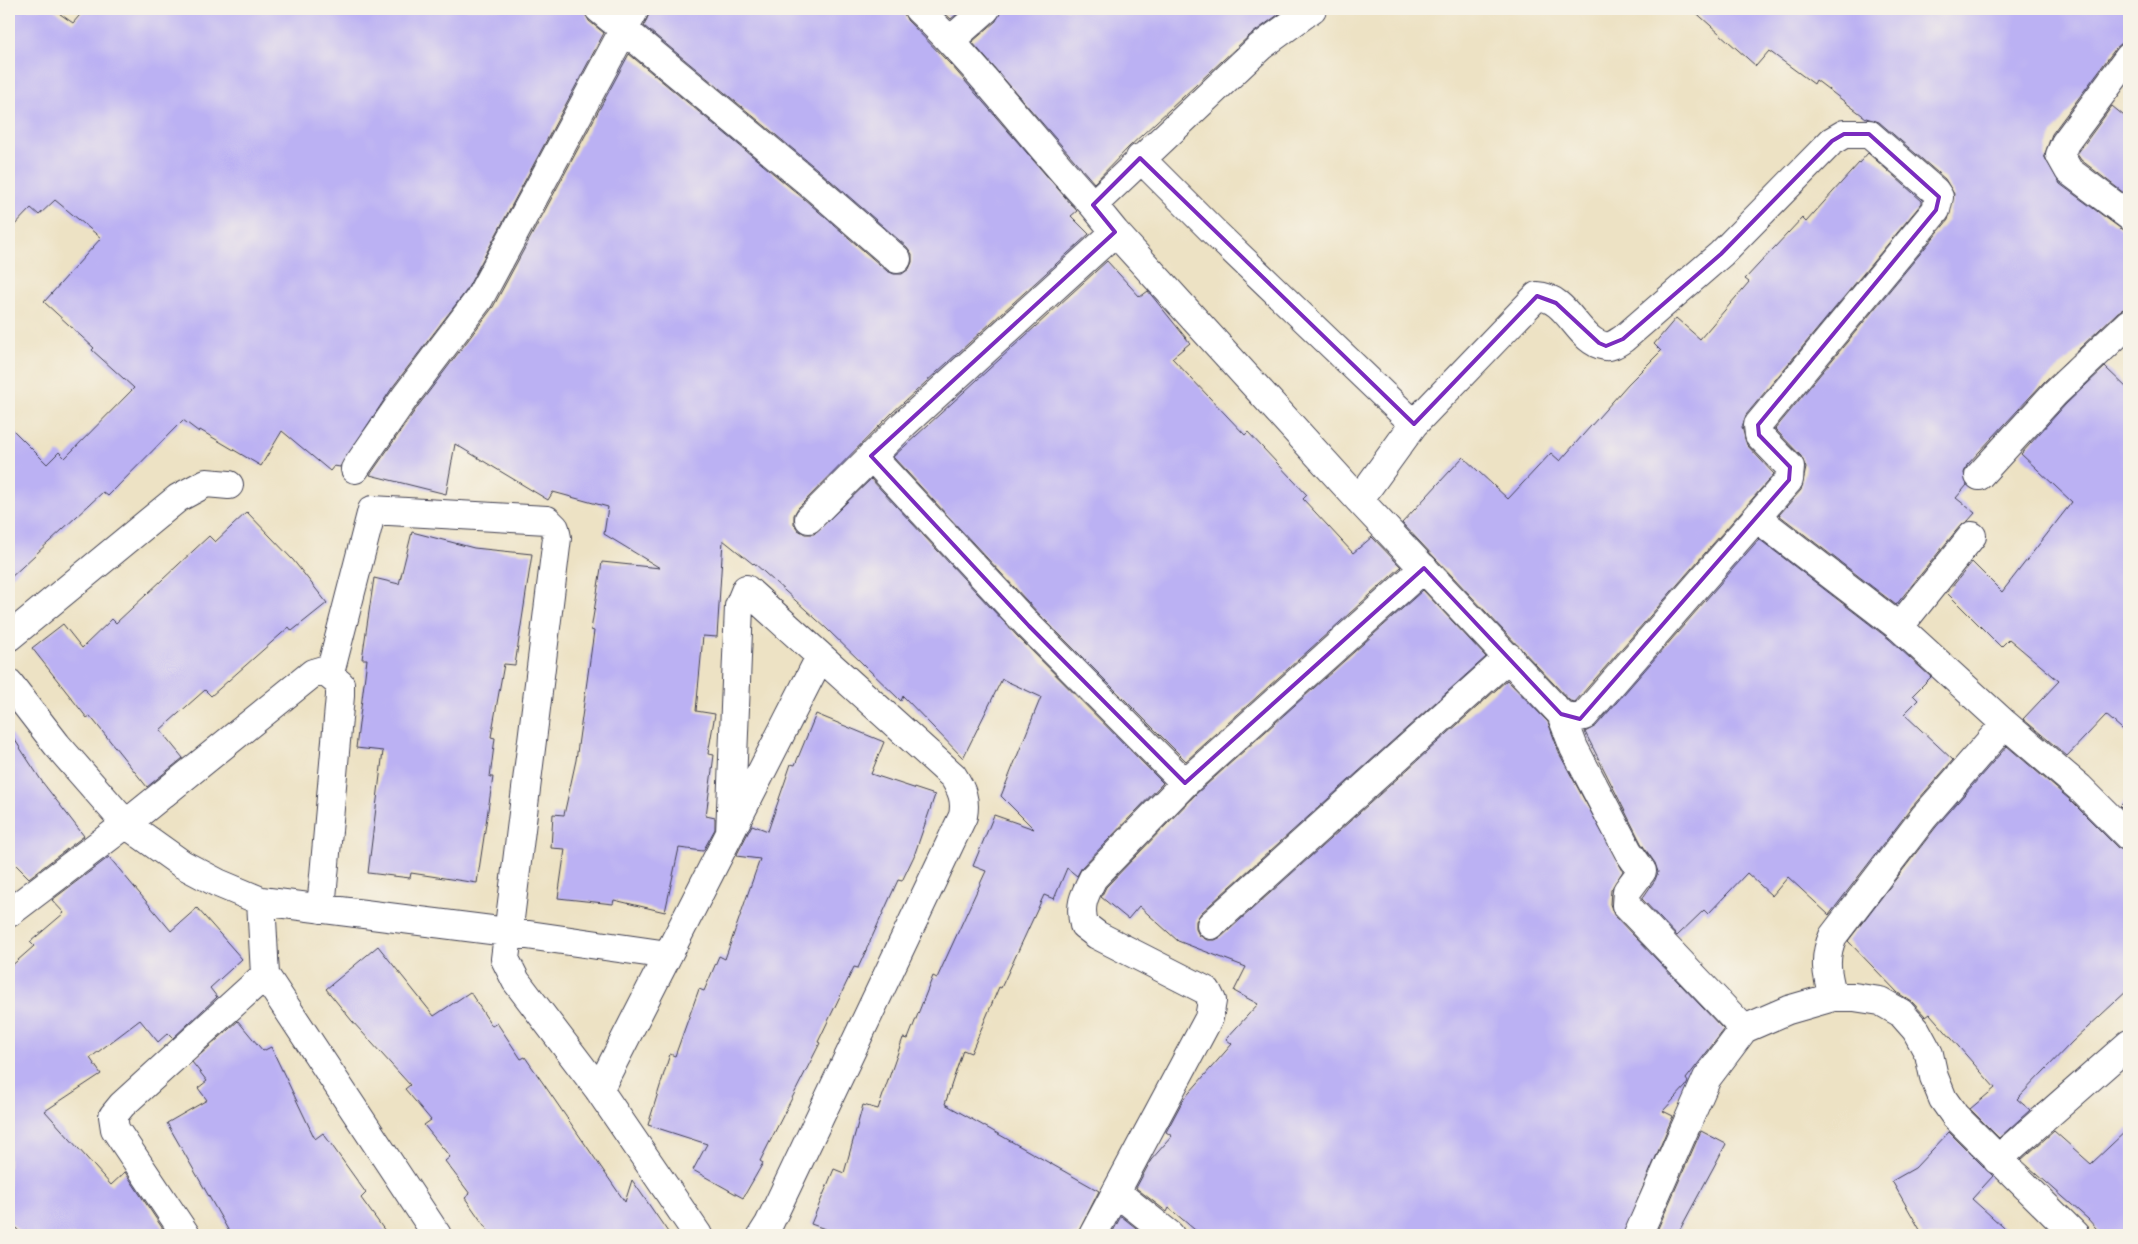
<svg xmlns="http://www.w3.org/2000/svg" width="2138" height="1244" font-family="'Playpen Sans',sans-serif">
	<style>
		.water { fill: #4ebcc8; stroke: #386f82 }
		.building { fill: #bbb1f3 }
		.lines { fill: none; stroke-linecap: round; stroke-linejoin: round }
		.minor-casing { stroke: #403f50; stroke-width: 30 }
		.minor { stroke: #fff; stroke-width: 28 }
		.marked { fill: none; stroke: #7b2cbf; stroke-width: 4; stroke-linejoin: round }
	</style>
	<rect width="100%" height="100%" fill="#f7f3e8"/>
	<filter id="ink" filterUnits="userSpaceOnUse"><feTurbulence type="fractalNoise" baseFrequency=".02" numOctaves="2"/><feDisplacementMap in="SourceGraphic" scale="10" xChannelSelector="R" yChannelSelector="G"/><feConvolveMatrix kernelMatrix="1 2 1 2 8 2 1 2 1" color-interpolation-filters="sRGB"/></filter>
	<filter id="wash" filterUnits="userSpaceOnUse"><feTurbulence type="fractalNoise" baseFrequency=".0096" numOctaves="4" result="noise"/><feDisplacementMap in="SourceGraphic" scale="20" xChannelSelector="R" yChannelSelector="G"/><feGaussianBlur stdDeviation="1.12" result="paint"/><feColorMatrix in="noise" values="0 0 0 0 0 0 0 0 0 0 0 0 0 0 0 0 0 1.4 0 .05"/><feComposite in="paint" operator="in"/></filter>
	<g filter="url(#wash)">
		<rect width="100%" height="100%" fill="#ede2c4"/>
		<path class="water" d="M 1797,1228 L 1811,1235 L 1772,1235 L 1775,1231 Z"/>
		<g id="blocks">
			<path class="building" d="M 9,9 L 53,9 L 73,23 L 85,9 L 584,9 L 589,21 L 604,33 L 466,291 L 392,388 L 340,467 L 334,466 L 330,471 L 282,431 L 261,466 L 200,430 L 199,432 L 183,420 L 108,496 L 103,492 L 9,579 L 9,426 L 47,464 L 59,452 L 65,458 L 134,388 L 92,350 L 94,348 L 44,302 L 101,238 L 55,200 L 39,215 L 31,208 L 9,231 Z
				M 651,9 L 903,9 L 907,20 L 952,66 L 1077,211 L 1071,216 L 1089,234 L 893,412 L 798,508 L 794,515 L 794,524 L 798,530 L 805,534 L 814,534 L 871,479 L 1018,637 L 1163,783 L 1082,867 L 1077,876 L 1067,868 L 1054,899 L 1044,895 L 1001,988 L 999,987 L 971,1053 L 963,1050 L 945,1104 L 1099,1191 L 1077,1235 L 842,1235 L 811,1224 L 834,1169 L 844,1173 L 863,1105 L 878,1109 L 903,1038 L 908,1039 L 933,976 L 937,978 L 986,871 L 973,866 L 994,815 L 1034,829 L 1001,796 L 1041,697 L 1002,679 L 963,758 L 903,696 L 901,701 L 827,629 L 754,563 L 753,564 L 723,540 L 717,637 L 703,636 L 696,711 L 715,714 L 708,754 L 714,755 L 706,816 L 715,818 L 715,829 L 703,851 L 679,848 L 665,912 L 614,900 L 613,904 L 558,898 L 565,849 L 551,848 L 553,814 L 564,815 L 576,760 L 594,631 L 591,630 L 602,562 L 660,568 L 604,534 L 608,507 L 553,492 L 548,500 L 455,444 L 446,494 L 370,475 L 418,406 L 493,307 L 629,54 L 803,198 L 887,271 L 894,274 L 902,274 L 909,269 L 912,262 L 912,254 L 907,247 L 823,174 L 644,26 Z
				M 940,9 L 963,9 L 951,19 Z
				M 1001,9 L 1286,9 L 1249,36 L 1129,147 L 1094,183 L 972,42 L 996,21 Z
				M 1692,9 L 2129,9 L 2129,42 L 2122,43 L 2116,48 L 2052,134 L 2044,156 L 2060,184 L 2120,228 L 2129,231 L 2129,306 L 2118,312 L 2044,382 L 1967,465 L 1964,473 L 1967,485 L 1956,498 L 1975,513 L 1968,521 L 1960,526 L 1896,605 L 1779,515 L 1801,490 L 1806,468 L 1801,456 L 1775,429 L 1948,220 L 1954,194 L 1945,179 L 1879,122 L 1866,118 L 1816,80 L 1814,84 L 1769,51 L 1756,66 Z
				M 2112,106 L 2129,120 L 2129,197 L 2081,160 L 2077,154 Z
				M 1868,153 L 1922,201 L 1922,203 L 1746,415 L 1742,427 L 1747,445 L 1774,474 L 1575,702 L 1570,701 L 1402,523 L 1463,457 L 1508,499 L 1551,453 L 1560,461 L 1628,384 L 1661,351 L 1654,344 L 1676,318 L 1700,339 L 1749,282 L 1745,279 L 1802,218 L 1806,222 Z
				M 1107,261 L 1140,297 L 1148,291 L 1190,343 L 1172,358 L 1245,435 L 1248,432 L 1307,495 L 1303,499 L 1353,553 L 1372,537 L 1401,567 L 1186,761 L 1040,615 L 893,457 Z
				M 2105,367 L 2129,390 L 2129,735 L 2106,715 L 2067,756 L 2023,719 L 2059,681 L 2009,639 L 2001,647 L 1947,593 L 1972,562 L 2002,592 L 2072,502 L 2021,454 L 2066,404 Z
				M 247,512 L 293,560 L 327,603 L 292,631 L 289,627 L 211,696 L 205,690 L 160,730 L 183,758 L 147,787 L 90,716 L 87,718 L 32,648 L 63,624 L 82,648 L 112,619 L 116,623 L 209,536 L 215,542 Z
				M 412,532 L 474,548 L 532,554 L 515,665 L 504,664 L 491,737 L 495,738 L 490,777 L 493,777 L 477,883 L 411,873 L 410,878 L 368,873 L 383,751 L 356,748 L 367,659 L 362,659 L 374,578 L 399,584 Z
				M 1759,539 L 1889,639 L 1931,677 L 1913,695 L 1918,700 L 1904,714 L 1953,760 L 1912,807 L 1829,915 L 1788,877 L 1772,896 L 1747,873 L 1708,914 L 1704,910 L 1677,936 L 1642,899 L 1655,880 L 1658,872 L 1655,863 L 1641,843 L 1585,732 L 1596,726 Z
				M 1423,590 L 1486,657 L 1201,913 L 1196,921 L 1196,929 L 1199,935 L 1207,940 L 1215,940 L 1221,937 L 1507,680 L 1548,722 L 1560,755 L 1623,871 L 1611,890 L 1610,904 L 1614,915 L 1724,1030 L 1686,1079 L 1688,1082 L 1686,1086 L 1663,1111 L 1673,1116 L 1623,1235 L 1201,1235 L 1169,1208 L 1167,1212 L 1136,1188 L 1151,1160 L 1172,1136 L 1166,1132 L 1183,1100 L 1232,1044 L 1226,1039 L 1258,1004 L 1234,991 L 1246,967 L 1178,941 L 1139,906 L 1128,919 L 1101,897 L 1106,887 L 1196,794 Z
				M 816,714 L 884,742 L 871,774 L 935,795 L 914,856 L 902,881 L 898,880 L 858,968 L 854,967 L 818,1042 L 820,1043 L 760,1161 L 763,1163 L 743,1198 L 693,1170 L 707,1144 L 648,1125 L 670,1054 L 675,1056 L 699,989 L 704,991 L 719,956 L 725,959 L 760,859 L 736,856 L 752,825 L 768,831 L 791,764 L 795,765 Z
				M 9,731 L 43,783 L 84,836 L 29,878 L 9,858 Z
				M 2007,746 L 2069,799 L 2118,848 L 2129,852 L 2129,989 L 2072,1042 L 2017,1099 L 2030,1110 L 1999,1138 L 1970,1109 L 1995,1088 L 1930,1014 L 1926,1017 L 1912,1002 L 1898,993 L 1848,941 L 1936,827 Z
				M 2129,797 L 2129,815 L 2120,806 Z
				M 109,857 L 171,931 L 197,908 L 242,959 L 210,988 L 217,997 L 173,1038 L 168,1033 L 158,1042 L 140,1020 L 90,1058 L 101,1074 L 45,1111 L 111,1185 L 125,1172 L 167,1235 L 22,1235 L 9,1220 L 9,968 L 34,946 L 30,942 L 64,913 L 52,900 Z
				M 378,946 L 434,1016 L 470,992 L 492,1026 L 497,1023 L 521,1059 L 525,1057 L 625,1202 L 632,1180 L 670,1235 L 491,1235 L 465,1198 L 470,1194 L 445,1161 L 450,1157 L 424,1125 L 431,1120 L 405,1089 L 410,1085 L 352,1021 L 326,989 Z
				M 238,1021 L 263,1051 L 271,1047 L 315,1139 L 323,1133 L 366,1193 L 361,1198 L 388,1235 L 231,1235 L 167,1123 L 207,1100 L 198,1088 L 207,1081 L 192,1062 Z
				M 2129,1128 L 2129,1235 L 2102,1235 L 2088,1219 L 2021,1160 L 2054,1131 L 2091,1164 Z
				M 1701,1131 L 1726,1144 L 1677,1235 L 1655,1235 Z
				M 1949,1132 L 1993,1176 L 1972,1199 L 2012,1235 L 1923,1235 L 1892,1181 L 1915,1168 Z
				M 1121,1216 L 1145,1235 L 1111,1235 Z"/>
		</g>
	</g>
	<g filter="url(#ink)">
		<use href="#blocks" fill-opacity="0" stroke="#403f50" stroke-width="1"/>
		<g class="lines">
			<defs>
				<path id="minor" d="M 599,9 L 813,186 L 897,259
					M 918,9 C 982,69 1033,141 1093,205
					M 1312,9 L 1260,47 L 1093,205 L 1115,232 L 1359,500 L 1561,714 L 1572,719 L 1584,716 L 1789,480 L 1790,467 L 1759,435 L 1758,425 L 1936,210 L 1939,197 L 1935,191 L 1869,134 L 1844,134 L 1832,141 L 1721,254 L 1623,339 C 1618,342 1612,347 1605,346 C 1578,342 1568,297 1537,296 L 1414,424 L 1359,500
					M 951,40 L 986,9
					M 2129,57 L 2065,143 L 2060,155 L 2069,171 L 2129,216
					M 1140,158 L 1213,231 L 1414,424
					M 871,456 L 1029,626 L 1185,783
					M 355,469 L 405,397 L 479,299 L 635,9
					M 1979,476 L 2055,393 L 2129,323
					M 1757,518 L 1899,627 L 2005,724 L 2080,788 L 2129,837
					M 809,519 L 904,424 L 1115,232
					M 1899,627 L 1972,536
					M 9,637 L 178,498 L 206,483 L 229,485
					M 330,673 L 372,510 L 547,520 L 555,528 L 557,538 L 505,959 L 516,981 L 599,1090 L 698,1235
					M 9,683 L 57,745 L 126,824 L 182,864 L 218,883 L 261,901 L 507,932 L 668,955
					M 1561,714 L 1574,748 L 1628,851 L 1642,871 L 1627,891 L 1626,905 L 1744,1029
					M 730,834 L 739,606 L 746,589 L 953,776 C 962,790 966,800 963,816 L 769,1224 L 762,1235
					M 261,901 L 265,975 L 437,1235
					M 9,913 L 126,824 L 313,673 L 323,670 L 340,684 L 340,696 L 321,909
					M 1211,925 L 1509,657
					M 1833,997 C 1827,975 1823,958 1833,936 L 1924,817 L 2005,724
					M 599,1090 L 820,657
					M 1997,1160 L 2129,1044
					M 1116,1192 L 1170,1235
					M 186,1235 L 115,1129 L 113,1116 L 122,1105 L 265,975
					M 1093,1235 L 1209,1018 L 1212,1001 L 1207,991 L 1097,935 L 1084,925 C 1079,905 1084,896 1093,878 L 1185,783 L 1424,568
					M 1638,1235 L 1707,1078 L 1744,1029 L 1788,1010 L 1833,997 L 1854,997 L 1880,1001 L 1901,1013 L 1916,1030 L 1929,1054 L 1934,1077 L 1943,1099 L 1955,1116 L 2075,1235"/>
			</defs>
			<use href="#minor" class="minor-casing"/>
			<use href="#minor" class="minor"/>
		</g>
	</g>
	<path class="marked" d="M 1844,134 L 1869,134 L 1939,197 L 1936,210 L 1758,425 L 1759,435 L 1790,467 L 1789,480 L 1580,719 L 1561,714 L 1424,568 L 1185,783 L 1029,626 L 871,456 L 1115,232 L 1093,205 L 1140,158 L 1414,424 L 1537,296 L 1556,303 L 1599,343 L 1606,346 L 1623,339 L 1721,254 L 1832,141 Z"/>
	<rect width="2138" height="1244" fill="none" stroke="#f7f3e8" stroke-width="30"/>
</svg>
